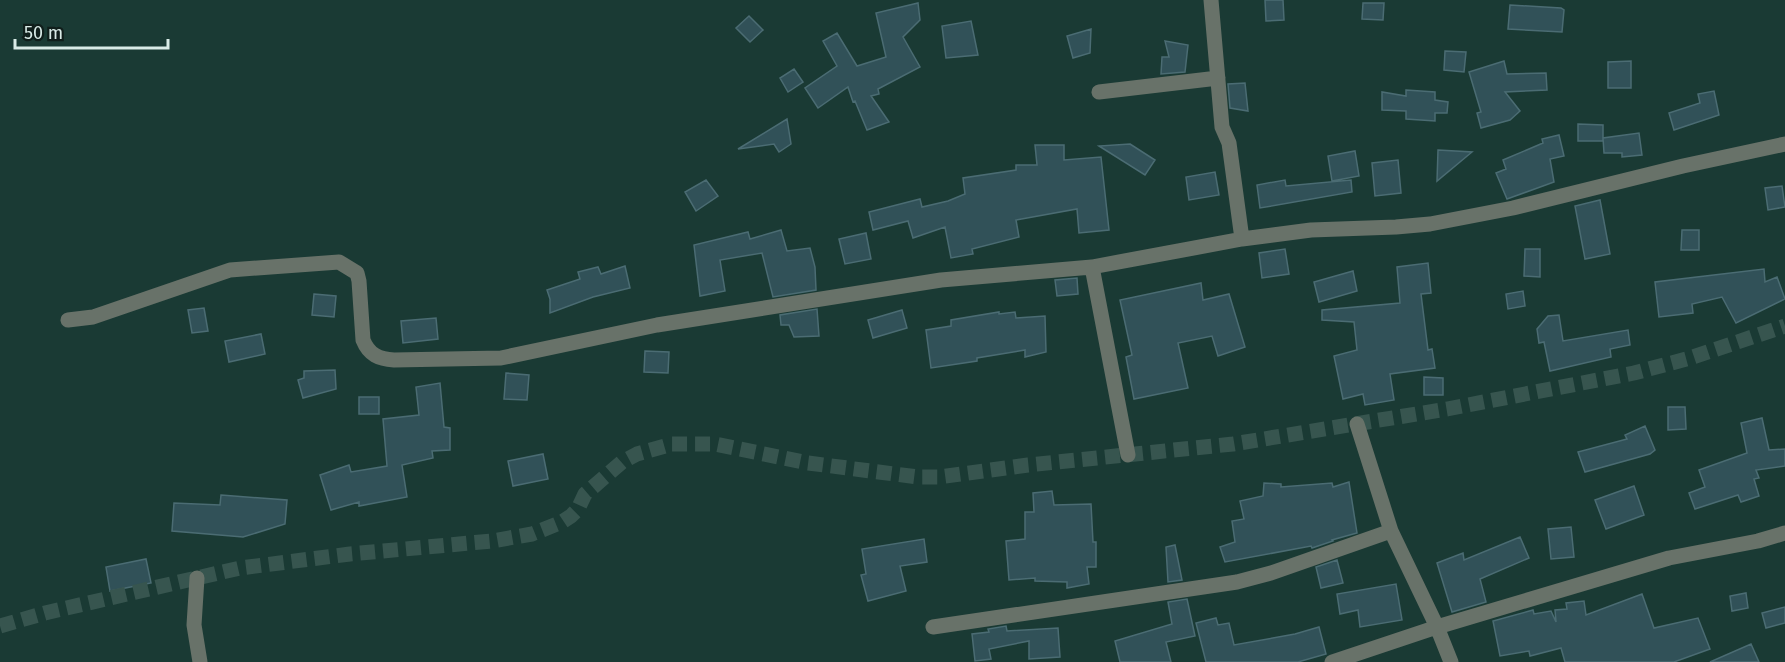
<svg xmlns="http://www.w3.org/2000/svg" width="1785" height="662" font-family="'Fira Sans',sans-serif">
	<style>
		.building { fill: #315158; stroke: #4b6c73; stroke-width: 1.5 }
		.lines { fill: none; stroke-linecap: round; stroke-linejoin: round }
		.minor-tunnel { stroke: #37554f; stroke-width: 15; stroke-dasharray: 15 8; stroke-linecap: butt }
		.minor { stroke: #687269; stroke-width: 15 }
	</style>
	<rect width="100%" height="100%" fill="#1a3a34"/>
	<path class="building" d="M 1265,0 L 1283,0 L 1284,20 L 1266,21 Z
		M 918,3 L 920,20 L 903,37 L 920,67 L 878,89 L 879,94 L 871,96 L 889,122 L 867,130 L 855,101 L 853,102 L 848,87 L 818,108 L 805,88 L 837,66 L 823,41 L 837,33 L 857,66 L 886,57 L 876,13 Z
		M 1363,3 L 1384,3 L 1383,20 L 1362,19 Z
		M 1510,5 L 1561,8 L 1564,10 L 1562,32 L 1508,29 Z
		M 749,16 L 763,30 L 750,42 L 736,28 Z
		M 971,21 L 978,55 L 946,58 L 942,26 Z
		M 1091,29 L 1090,53 L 1073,58 L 1067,36 Z
		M 1165,41 L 1188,45 L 1185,72 L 1161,74 L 1162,57 L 1169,57 Z
		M 1445,51 L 1466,52 L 1464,72 L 1444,70 Z
		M 1504,61 L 1507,74 L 1546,73 L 1547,90 L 1505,92 L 1520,111 L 1510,120 L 1481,128 L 1477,113 L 1481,112 L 1469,72 Z
		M 1631,61 L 1631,88 L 1608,88 L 1608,62 Z
		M 794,69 L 803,82 L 788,92 L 780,78 Z
		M 1245,83 L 1248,111 L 1230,108 L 1228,84 Z
		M 1406,90 L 1435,92 L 1435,100 L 1448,102 L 1447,113 L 1435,113 L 1435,121 L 1406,119 L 1406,111 L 1382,110 L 1382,92 L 1406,96 Z
		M 1714,91 L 1719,115 L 1674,130 L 1669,113 L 1700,103 L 1698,94 Z
		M 787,119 L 791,144 L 779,152 L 774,144 L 738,149 Z
		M 1578,124 L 1603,125 L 1603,141 L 1578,141 Z
		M 1639,133 L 1642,155 L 1622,157 L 1622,153 L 1604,153 L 1603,138 Z
		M 1559,135 L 1564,156 L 1550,159 L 1554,182 L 1507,199 L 1496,173 L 1506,169 L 1503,160 L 1543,143 L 1542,139 Z
		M 1130,144 L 1155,160 L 1145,175 L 1099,146 Z
		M 1035,145 L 1064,145 L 1064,160 L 1101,157 L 1109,230 L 1079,233 L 1077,209 L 1016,220 L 1019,237 L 972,249 L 973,254 L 951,258 L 945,227 L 913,238 L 908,221 L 873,230 L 869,212 L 920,199 L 922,207 L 948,201 L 965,194 L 963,178 L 1016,170 L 1016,165 L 1037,165 Z
		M 1438,150 L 1472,152 L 1437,181 Z
		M 1355,151 L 1359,176 L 1332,181 L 1328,156 Z
		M 1398,160 L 1401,193 L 1375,196 L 1372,163 Z
		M 1215,172 L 1219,195 L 1189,200 L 1186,177 Z
		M 706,180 L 718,196 L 696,211 L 685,192 Z
		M 1285,180 L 1286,186 L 1351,180 L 1352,192 L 1260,208 L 1257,185 Z
		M 1782,186 L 1785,207 L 1768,210 L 1765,188 Z
		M 1600,200 L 1610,254 L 1585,259 L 1575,206 Z
		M 781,230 L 787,251 L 810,248 L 815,267 L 816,290 L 773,297 L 762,253 L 720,260 L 725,291 L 700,296 L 694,245 L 748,232 L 750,239 Z
		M 1682,230 L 1699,230 L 1699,250 L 1681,250 Z
		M 866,233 L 871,259 L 845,264 L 839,239 Z
		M 1285,249 L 1289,274 L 1262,278 L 1259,253 Z
		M 1525,249 L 1540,249 L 1540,277 L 1524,276 Z
		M 1428,263 L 1431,293 L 1421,294 L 1428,350 L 1432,349 L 1435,368 L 1390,374 L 1394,400 L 1365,405 L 1363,394 L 1343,399 L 1334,356 L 1357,350 L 1354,322 L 1322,320 L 1322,310 L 1400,303 L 1397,267 Z
		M 625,266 L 630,288 L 593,297 L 550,313 L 550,299 L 547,290 L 580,279 L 578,272 L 598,267 L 601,274 Z
		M 1764,269 L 1765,282 L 1777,277 L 1785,299 L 1736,323 L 1722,297 L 1692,304 L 1693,313 L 1659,317 L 1655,282 Z
		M 1353,271 L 1357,291 L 1319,302 L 1314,282 Z
		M 1077,278 L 1078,294 L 1057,296 L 1055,280 Z
		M 1201,283 L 1203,300 L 1229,294 L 1245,347 L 1218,356 L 1212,336 L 1178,343 L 1188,388 L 1134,399 L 1126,357 L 1132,355 L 1120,300 Z
		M 1523,291 L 1525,306 L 1508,309 L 1506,294 Z
		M 314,294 L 336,296 L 334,317 L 312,315 Z
		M 204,308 L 208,331 L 192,333 L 188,310 Z
		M 817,309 L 819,336 L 794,337 L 789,325 L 781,325 L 780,315 Z
		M 902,310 L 907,328 L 873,338 L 868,320 Z
		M 999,312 L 999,314 L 1015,312 L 1016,318 L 1045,316 L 1046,352 L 1025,357 L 1025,350 L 977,358 L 977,361 L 931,368 L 926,330 L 951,326 L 951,320 Z
		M 1559,315 L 1563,341 L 1628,330 L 1630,345 L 1610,349 L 1611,357 L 1550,371 L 1544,342 L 1539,343 L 1537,329 L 1548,316 Z
		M 436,318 L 438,339 L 403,343 L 401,321 Z
		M 261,334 L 265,354 L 229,362 L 225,341 Z
		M 645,351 L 669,352 L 668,373 L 644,372 Z
		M 335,370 L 336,389 L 303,398 L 298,380 L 304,378 L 304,371 Z
		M 506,373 L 529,375 L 527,400 L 504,399 Z
		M 1424,377 L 1443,378 L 1443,395 L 1424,395 Z
		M 440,383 L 444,427 L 450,428 L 450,450 L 432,451 L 433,458 L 402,465 L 407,497 L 359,506 L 359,502 L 331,510 L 320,475 L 349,465 L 351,472 L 387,466 L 383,419 L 419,415 L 416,387 Z
		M 359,397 L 379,397 L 379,414 L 359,414 Z
		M 1668,407 L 1685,407 L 1686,429 L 1668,430 Z
		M 1762,418 L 1769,450 L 1785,449 L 1785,466 L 1756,470 L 1759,478 L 1754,479 L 1759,496 L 1741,502 L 1738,495 L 1695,509 L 1689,493 L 1705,487 L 1699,470 L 1747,453 L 1741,423 Z
		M 1645,426 L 1655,450 L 1650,454 L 1585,472 L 1578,452 L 1627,439 L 1625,435 Z
		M 543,454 L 548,479 L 513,486 L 508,461 Z
		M 1349,482 L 1357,533 L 1332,540 L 1333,541 L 1312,548 L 1311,546 L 1225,562 L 1220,547 L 1235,542 L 1232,521 L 1244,519 L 1240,501 L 1263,496 L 1264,483 L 1281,484 L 1281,487 L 1332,483 L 1333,487 Z
		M 1634,486 L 1644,515 L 1606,529 L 1595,500 Z
		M 1052,491 L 1054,505 L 1091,504 L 1093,542 L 1096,542 L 1096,567 L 1087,567 L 1089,584 L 1067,588 L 1067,582 L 1035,581 L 1035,578 L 1009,580 L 1006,541 L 1025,539 L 1025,512 L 1034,512 L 1033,493 Z
		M 221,495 L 287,500 L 285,524 L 243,537 L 172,531 L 174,503 L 220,505 Z
		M 1571,527 L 1574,557 L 1551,559 L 1548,529 Z
		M 1520,537 L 1529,558 L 1480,579 L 1486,602 L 1452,612 L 1437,563 L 1463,553 L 1464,560 Z
		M 924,539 L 927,562 L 900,566 L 906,591 L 868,601 L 861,575 L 866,574 L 862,549 Z
		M 1175,545 L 1182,580 L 1168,582 L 1166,547 Z
		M 146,559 L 151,583 L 110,591 L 106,567 Z
		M 1337,560 L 1343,583 L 1321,588 L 1316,567 Z
		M 1396,584 L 1402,620 L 1360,627 L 1358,610 L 1340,614 L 1337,594 Z
		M 1746,593 L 1748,608 L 1732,611 L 1730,596 Z
		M 1642,594 L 1654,628 L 1698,618 L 1710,649 L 1674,662 L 1565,662 L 1561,648 L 1530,656 L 1529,651 L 1500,656 L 1493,621 L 1533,610 L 1534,614 L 1551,611 L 1556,622 L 1555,610 L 1567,609 L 1566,603 L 1584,601 L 1586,615 Z
		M 1187,599 L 1195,636 L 1166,642 L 1171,662 L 1120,662 L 1115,641 L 1172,624 L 1168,602 Z
		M 1785,607 L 1785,623 L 1766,628 L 1762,613 Z
		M 1216,618 L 1218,625 L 1229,623 L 1234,645 L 1295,634 L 1319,627 L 1326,654 L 1298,662 L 1206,662 L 1196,623 Z
		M 1006,626 L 1007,631 L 1058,628 L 1060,657 L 1029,659 L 1029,641 L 989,649 L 991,659 L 975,661 L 972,634 L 989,632 L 988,629 Z
		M 1751,644 L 1759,662 L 1710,662 Z"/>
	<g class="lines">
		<path class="minor-tunnel" d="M 0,626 L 45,613 L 240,568 L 350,554 L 492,541 L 532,534 L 562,522 L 571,516 L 578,509 L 585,494 L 622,462 L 637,454 L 672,444 L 715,444 L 808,463 L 918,477 L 939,477 L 1028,465 L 1233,444 L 1447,409 L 1634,373 L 1690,358 L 1785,326"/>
		<path class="minor" d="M 1211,0 L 1222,127 L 1229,143 L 1242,239
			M 1099,92 L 1218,78
			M 1092,267 L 1128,455
			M 68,320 L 93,317 L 230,270 L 339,262 L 357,273 L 359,281 L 363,340 C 369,355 379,359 394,360 L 501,358 L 657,325 L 941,280 L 1092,267 L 1242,239 L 1311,230 L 1396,227 L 1430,224 L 1513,208 L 1683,166 L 1785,144
			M 1357,424 L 1391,531 L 1437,627 L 1669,558 L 1758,541 L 1785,533
			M 197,578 L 194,625 L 200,662
			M 933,627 L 1237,582 L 1271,573 L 1391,531
			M 1332,662 L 1437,627 L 1451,662"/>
	</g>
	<path d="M15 39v9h153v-9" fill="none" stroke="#d9ebe7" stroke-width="3"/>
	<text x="24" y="39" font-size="18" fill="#d9ebe7" stroke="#101e1b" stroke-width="4.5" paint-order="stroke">50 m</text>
</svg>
